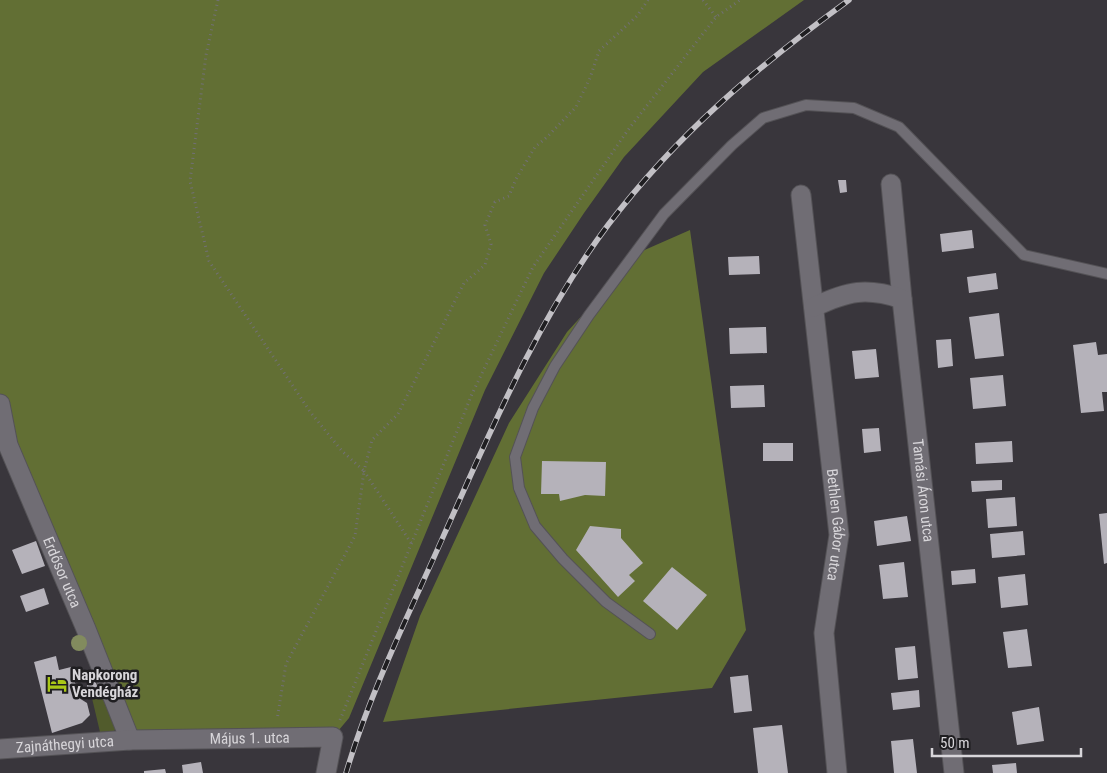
<svg xmlns="http://www.w3.org/2000/svg" width="1107" height="773" font-family="'Roboto Condensed',sans-serif">
	<style>
		.green { fill: #515b2c }
		.forest { fill: #626f34 }
		.building { fill: #b5b2ba }
		.lines { fill: none; stroke-linecap: round; stroke-linejoin: round }
		.lane-casing { stroke: #545256; stroke-width: 12 }
		.street-casing { stroke: #545256; stroke-width: 21 }
		.path { stroke: #727075; stroke-width: 3; stroke-dasharray: 1 4; stroke-linecap: butt }
		.lane { stroke: #706d74; stroke-width: 10 }
		.street { stroke: #706d74; stroke-width: 19 }
		.rail-casing { stroke: #c2c0c5; stroke-width: 5.5 }
		.rail { stroke: #1f1e21; stroke-width: 4; stroke-dasharray: 11; stroke-linecap: butt }
		.tree { fill: #828b5e }
		.labels { text-anchor: middle; stroke-width: 5; stroke-linejoin: round; paint-order: stroke }
		.street-label { font-size: 15px; fill: #d8d6da; stroke: #1f1e21 }
		.poi-label { font-size: 15px; font-weight: bold; fill: #d8d6da; stroke: #1f1e21; text-anchor: start }
	</style>
	<rect width="100%" height="100%" fill="#39363c"/>
	<path class="green" d="M 106,689 L 119,725 L 114,731 L 100,732 L 91,694 Z"/>
	<path class="forest" d="M 0,0 L 804,0 L 703,72 L 624,157 L 584,213 L 544,273 L 485,390 L 349,718 L 333,737 L 130,740 L 0,404 Z
		M 690,230 L 746,630 L 712,688 L 383,722 L 420,616 L 509,423 L 567,332 L 640,252 Z"/>
	<path class="building" d="M 838,180 L 846,180 L 847,192 L 840,193 Z
		M 972,230 L 974,248 L 942,252 L 940,234 Z
		M 759,256 L 760,274 L 729,275 L 728,257 Z
		M 996,273 L 998,289 L 969,293 L 967,277 Z
		M 999,313 L 1004,356 L 975,359 L 969,317 Z
		M 766,327 L 767,353 L 730,354 L 729,328 Z
		M 951,339 L 953,366 L 938,368 L 936,340 Z
		M 1096,342 L 1098,355 L 1107,354 L 1107,392 L 1102,392 L 1104,411 L 1081,413 L 1073,345 Z
		M 876,349 L 879,377 L 855,379 L 852,351 Z
		M 1003,375 L 1006,406 L 973,409 L 970,378 Z
		M 764,385 L 765,407 L 731,408 L 730,386 Z
		M 879,428 L 881,451 L 864,453 L 862,429 Z
		M 1012,441 L 1013,462 L 976,464 L 975,443 Z
		M 763,443 L 793,443 L 793,461 L 763,461 Z
		M 542,461 L 606,462 L 605,496 L 585,495 L 560,501 L 559,494 L 541,494 Z
		M 1002,480 L 1002,490 L 972,492 L 971,481 Z
		M 1015,497 L 1017,526 L 988,528 L 986,499 Z
		M 1107,513 L 1107,563 L 1104,564 L 1099,514 Z
		M 907,516 L 911,541 L 877,546 L 874,521 Z
		M 590,526 L 621,529 L 621,538 L 643,563 L 629,575 L 635,581 L 618,597 L 576,550 Z
		M 1023,531 L 1025,555 L 992,558 L 990,534 Z
		M 36,541 L 45,566 L 22,574 L 12,550 Z
		M 904,562 L 908,597 L 883,599 L 879,565 Z
		M 672,567 L 707,595 L 677,630 L 643,601 Z
		M 975,569 L 976,583 L 952,585 L 951,571 Z
		M 1025,574 L 1028,605 L 1001,608 L 998,577 Z
		M 44,588 L 49,604 L 26,612 L 20,596 Z
		M 1027,629 L 1032,666 L 1008,668 L 1003,632 Z
		M 915,646 L 918,678 L 898,680 L 895,648 Z
		M 56,656 L 59,670 L 71,667 L 79,698 L 87,703 L 90,715 L 82,723 L 52,733 L 34,662 Z
		M 748,675 L 752,711 L 734,713 L 730,677 Z
		M87 686a5 5 0 1 1 10 0a5 5 0 1 1-10 0Z
		M 919,690 L 920,707 L 893,710 L 891,693 Z
		M 1039,707 L 1044,741 L 1017,745 L 1012,712 Z
		M 782,725 L 788,773 L 758,773 L 753,728 Z
		M 913,739 L 917,773 L 894,773 L 891,741 Z
		M 201,762 L 203,773 L 183,773 L 182,765 Z
		M 1016,763 L 1017,773 L 993,773 L 992,765 Z
		M 165,769 L 166,773 L 144,773 L 144,771 Z"/>
	<g class="lines">
		<defs>
			<path id="lane" d="M 650,634 L 606,602 L 563,559 L 535,526 L 519,488 L 515,457 L 533,408 L 555,366 L 589,315 L 664,214 L 732,145 L 763,118 L 806,105 L 854,108 L 899,127 L 1024,255 L 1107,274"/>
			<g id="street">
				<path d="M 891,184 L 902,299"/>
				<path id="s1" d="M 801,195 L 839,535 L 824,633 L 837,773"/>
				<path id="s2" d="M 814,307 C 848,291 866,287 902,299 L 954,773"/>
				<path id="s3" d="M 0,404 L 8,445 L 86,629 L 130,740"/>
				<path id="s4" d="M 0,749 L 130,740 L 333,737 L 326,773"/>
			</g>
		</defs>
		<use href="#lane" class="lane-casing"/>
		<use href="#street" class="street-casing"/>
		<path class="path" d="M 218,0 L 206,55 L 190,181 L 209,261 L 311,413 L 342,451 L 364,471 L 355,536 L 286,664 L 277,720
			M 703,0 L 716,17
			M 411,543 L 364,471 L 372,440 L 398,414 L 464,283 L 485,265 L 491,244 L 485,225 L 495,202 L 509,196 L 516,179 L 535,147 L 547,137 L 576,107 L 590,78 L 599,51 L 637,16 L 648,0
			M 340,720 L 472,394 L 533,267 L 628,130 L 716,17 L 740,0"/>
		<use href="#lane" class="lane"/>
		<use href="#street" class="street"/>
		<defs>
			<path id="rail" d="M 346,773 C 370,692 409,614 443,537 C 491,430 537,320 608,225 C 678,133 757,67 849,0"/>
		</defs>
		<use href="#rail" class="rail-casing"/>
		<use href="#rail" class="rail"/>
	</g>
	<circle class="tree" cx="79" cy="643" r="8"/>
	<defs>
		<symbol id="hotel-bare" viewBox="-9 -9 18 18"><path d="M-6-4.5h1.5V1H6V5H4.5V3h-9V5H-6ZM-4 0a1.8 1.8 0 1 1 3.6 0ZM.5 0V-2.5h3Q6-2.5 6 0Z" fill="#aac717" stroke="#1f1e21" stroke-width="2.5" paint-order="stroke"/></symbol>
	</defs>
	<g fill-rule="evenodd">
		<use href="#hotel-bare" x="43" y="670" width="28" height="28"/>
	</g>
	<g class="labels">
		<g class="street-label">
			<text dy="5" stroke="none"><textPath href="#s2" startOffset="284">Tamási Áron utca</textPath></text>
			<text dy="5" stroke="none"><textPath href="#s1" startOffset="332">Bethlen Gábor utca</textPath></text>
			<text dy="5" stroke="none"><textPath href="#s3" startOffset="180">Erdősor utca</textPath></text>
			<text dy="5" stroke="none"><textPath href="#s4" startOffset="250">Május 1. utca</textPath></text>
			<text dy="5" stroke="none"><textPath href="#s4" startOffset="65">Zajnáthegyi utca</textPath></text>
		</g>
		<g class="poi-label">
			<text x="72" y="680">Napkorong<tspan x="72" dy="17">Vendégház</tspan></text>
		</g>
	</g>
	<path d="M932 748v8h149v-8" fill="none" stroke="#d8d6da" stroke-width="2.5"/>
	<text x="940" y="748" font-size="15" fill="#d8d6da" stroke="#1f1e21" stroke-width="4" paint-order="stroke">50 m</text>
</svg>
